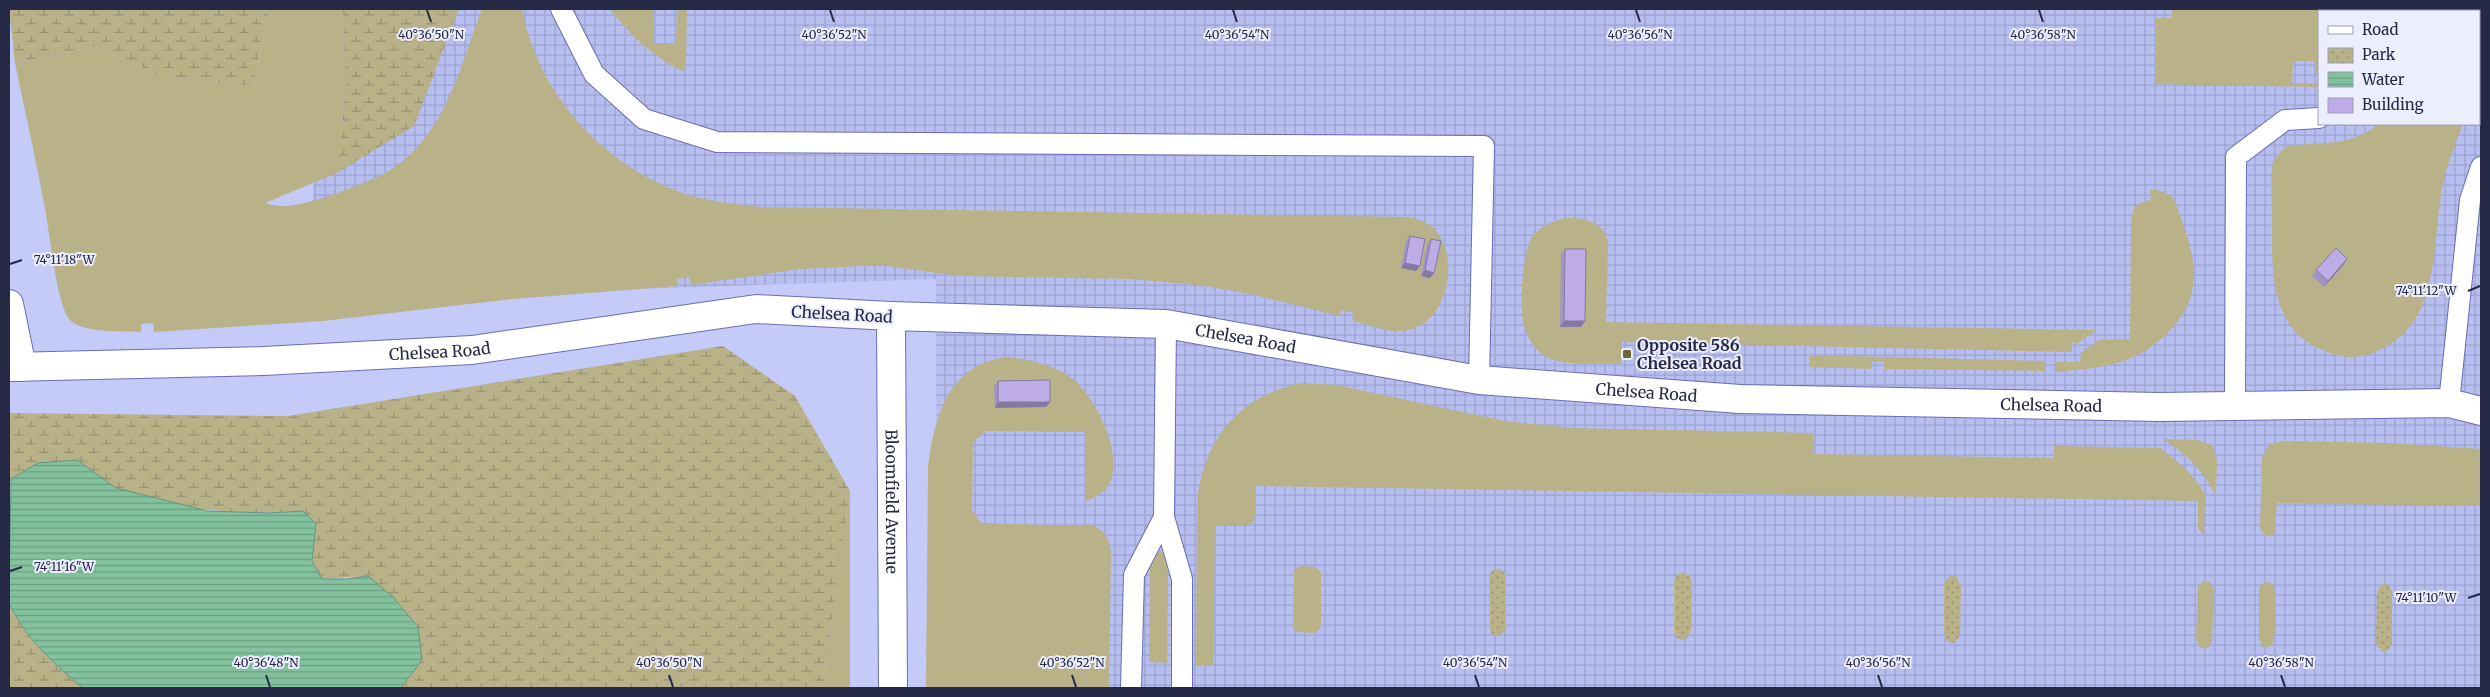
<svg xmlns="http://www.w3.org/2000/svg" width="2490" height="697" font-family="Merriweather,serif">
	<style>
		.industrial { fill: url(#industrial-grid); fill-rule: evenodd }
		.grass { fill: #b9b188 }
		.wetland { fill: url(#wetland-marsh) }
		.park { fill: url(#park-dots) }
		.water { fill: url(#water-rules); stroke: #679483 }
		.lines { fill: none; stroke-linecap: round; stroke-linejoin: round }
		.service-casing { stroke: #686eb3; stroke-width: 22 }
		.minor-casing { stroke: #686eb3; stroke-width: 30 }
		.tertiary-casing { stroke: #686eb3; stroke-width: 30 }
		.service { stroke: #fff; stroke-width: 20 }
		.minor { stroke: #fff; stroke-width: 28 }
		.tertiary { stroke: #fff; stroke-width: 28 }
		.wall { fill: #a394c6 }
		.shaded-wall { fill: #8578a1 }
		.building { fill: #beace6; stroke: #8578a1 }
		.ticks { fill: none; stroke: #262946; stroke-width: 2 }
		.poi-dot { fill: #716734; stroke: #eceefe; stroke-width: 2 }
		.labels { text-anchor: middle; stroke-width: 4; stroke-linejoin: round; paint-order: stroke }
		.street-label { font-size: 16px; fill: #262946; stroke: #eceefe }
		.poi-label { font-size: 16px; font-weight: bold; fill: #262946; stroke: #eceefe; text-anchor: start }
		.ticks-label { font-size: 12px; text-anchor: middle; fill: #262946; stroke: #eceefe; stroke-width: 4; stroke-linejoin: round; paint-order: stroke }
	</style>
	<defs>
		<pattern id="industrial-grid" width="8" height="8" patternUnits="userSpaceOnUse" patternTransform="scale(1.25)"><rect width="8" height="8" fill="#b7bef0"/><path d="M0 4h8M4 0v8" fill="none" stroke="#9da3cf"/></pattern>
		<pattern id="wetland-marsh" width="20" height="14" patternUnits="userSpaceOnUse" patternTransform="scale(1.25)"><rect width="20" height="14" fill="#b9b188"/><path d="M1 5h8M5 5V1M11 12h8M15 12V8" fill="none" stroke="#969071"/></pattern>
		<pattern id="park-dots" width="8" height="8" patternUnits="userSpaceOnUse" patternTransform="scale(1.25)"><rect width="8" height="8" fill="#b9b188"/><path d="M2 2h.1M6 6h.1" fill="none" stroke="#969071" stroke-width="1.8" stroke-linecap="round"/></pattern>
		<pattern id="water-rules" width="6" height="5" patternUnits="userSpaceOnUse" patternTransform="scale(1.25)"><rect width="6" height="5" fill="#83c29d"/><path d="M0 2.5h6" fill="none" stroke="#6b9e82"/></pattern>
	</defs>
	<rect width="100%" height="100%" fill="#c4cbf9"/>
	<path class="industrial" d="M 320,9 L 2481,9 L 2481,688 L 937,688 L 936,279 L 309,300 ZM 2319,11 L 2479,11 L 2479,124 L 2319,124 Z"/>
	<path class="grass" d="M 269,9 L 343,9 L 346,87 L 337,173 L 265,203 C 270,204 277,206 283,206 C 300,206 327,197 343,191 C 360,184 379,178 395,167 C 446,132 461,64 482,9 L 522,9 C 538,96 607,170 692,196 C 714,202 737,204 760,207 L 1406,217 C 1415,218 1424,220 1431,226 C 1463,252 1449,329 1401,331 C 1385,332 1368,325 1352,320 L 1354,313 L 1342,310 L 1340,316 L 1251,294 L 1199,285 L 1130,279 L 959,276 L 880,265 L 800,269 L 691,285 L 689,277 L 677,279 L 678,286 L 513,299 L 323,321 L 154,332 L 153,323 L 141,324 L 141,332 C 124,331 81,333 70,320 C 56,304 50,233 45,209 C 36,160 25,112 15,63 L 96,47 L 160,75 L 253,86 Z
		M 610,9 L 654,9 L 654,43 L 676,43 L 677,9 L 687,9 L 686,69 L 682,71 C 653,57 629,34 610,9 Z
		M 2155,9 L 2324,9 L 2324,11 L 2319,11 L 2319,74 L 2315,74 L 2315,61 L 2293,61 L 2292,83 L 2319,84 L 2319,87 L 2155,84 L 2155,18 L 2172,18 L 2172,10 Z
		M 2414,9 L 2481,9 L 2481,75 L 2479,82 L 2479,11 L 2414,11 Z
		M 2379,124 L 2463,124 C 2455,145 2446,166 2442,188 C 2434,233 2438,286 2412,324 C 2399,342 2374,357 2351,357 C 2339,357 2329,353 2318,348 C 2268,325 2272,264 2272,218 C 2272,199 2270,179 2273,161 L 2285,147 C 2320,140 2347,149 2379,124 Z
		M 2150,189 C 2158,190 2166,192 2172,197 C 2176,202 2179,212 2181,218 C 2191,246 2200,274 2188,304 C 2180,322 2164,338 2148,349 C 2121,367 2087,369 2056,372 L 2056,362 L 2080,362 L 2081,353 L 2099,340 L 2130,339 L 2131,221 L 2134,207 L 2143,202 L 2151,200 Z
		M 1566,218 C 1585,217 1606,223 1608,244 L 1606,322 L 2097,330 L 2078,343 L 2072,343 L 2072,352 L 1622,342 L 1621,364 C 1601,363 1562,367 1545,356 C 1534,349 1528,338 1524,326 C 1519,308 1522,250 1533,236 C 1541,225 1554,221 1566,218 Z
		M 1810,355 L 2045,361 L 2045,371 L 1884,369 L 1884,362 L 1872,361 L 1871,369 L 1809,367 Z
		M 1009,357 C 1031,360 1056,365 1074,380 C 1102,404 1141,488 1085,501 L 1086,432 L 986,431 L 973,442 L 972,510 L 981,523 L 1085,526 L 1085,524 C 1101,525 1110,537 1111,553 L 1109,688 L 926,688 L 928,469 C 934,417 949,362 1009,357 Z
		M 1302,383 L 1336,385 L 1505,421 L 1572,428 L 1813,433 L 1814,454 L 2054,458 L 2054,446 L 2161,448 L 2186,469 L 2201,487 L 2205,496 L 2204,535 L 2198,528 L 2198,501 L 1255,486 L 1255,517 L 1253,523 L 1246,525 L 1215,525 L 1213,666 L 1196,666 L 1197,505 C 1201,442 1239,395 1302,383 Z
		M 2163,439 L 2197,440 L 2212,445 L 2217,459 L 2216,497 C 2205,471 2186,454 2163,439 Z
		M 2283,441 L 2391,443 L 2481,449 L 2481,506 L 2277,503 L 2275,533 L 2272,536 L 2265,536 L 2260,528 L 2262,457 L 2270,444 Z
		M 850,491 L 850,688 L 823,688 Z
		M 1157,550 L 1165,553 L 1168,561 L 1167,663 L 1149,662 L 1150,560 Z
		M 1302,566 L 1315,567 L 1321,572 L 1321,625 L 1319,630 L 1314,633 L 1297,632 L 1293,629 L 1294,573 L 1296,568 Z
		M 2204,581 L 2210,582 L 2214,590 L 2212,641 L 2209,647 L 2201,648 L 2199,646 L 2196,639 L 2198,586 Z
		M 2268,582 L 2273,584 C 2277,596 2277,634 2272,645 L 2265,648 L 2262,647 L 2259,639 L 2259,590 L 2261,584 Z"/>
	<path class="wetland" d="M 9,9 L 269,9 L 253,86 L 160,75 L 96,47 L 15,63 Z
		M 343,9 L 459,9 L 414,126 L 337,173 L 346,87 Z
		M 723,346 L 795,396 L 850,491 L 823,688 L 401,688 L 422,660 L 368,576 L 322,579 L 312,561 L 316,524 L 303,511 C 241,515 177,511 118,489 C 104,483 90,469 77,460 L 11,479 L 9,484 L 9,413 L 288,416 Z
		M 9,603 C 25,638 54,664 83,688 L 9,688 Z"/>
	<path class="park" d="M 1501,569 L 1506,575 L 1506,629 L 1500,635 L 1494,636 L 1490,630 L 1489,575 L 1493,570 Z
		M 1684,573 L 1690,576 L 1692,584 L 1691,631 L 1688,637 L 1682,640 L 1677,638 L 1674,633 L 1674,580 L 1678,574 Z
		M 1950,576 L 1956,576 L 1961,586 L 1960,636 L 1954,643 L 1947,641 L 1944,633 L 1944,582 Z
		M 2387,584 L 2392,590 L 2392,645 L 2388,650 L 2383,652 L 2376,644 L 2377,591 L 2381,585 Z"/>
	<path class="water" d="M 77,460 L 116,488 L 208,511 L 270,513 L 303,511 L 316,524 L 312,561 L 322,579 L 347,579 L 368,576 L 393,597 L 418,627 L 422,660 L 401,688 L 83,688 C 54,664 25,638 9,603 L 11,479 L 38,463 Z"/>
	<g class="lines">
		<defs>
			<path id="service" d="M 561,9 L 594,74 L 644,119 L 717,142 L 1484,146 L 1479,380
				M 2392,11 L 2392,9
				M 1166,324 L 1164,517 L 1182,579 L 1182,688
				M 2449,403 L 2470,200 L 2481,167
				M 2235,405 L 2236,157 L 2285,120 L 2319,118
				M 1131,688 L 1134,575 L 1164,517"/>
			<g id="minor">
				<path d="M 9,304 L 22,367"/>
				<path id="s1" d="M 891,316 L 1166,324 L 1479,380 L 1740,399 L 2159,407 L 2449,403 L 2481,411"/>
			</g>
			<g id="tertiary">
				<path id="s2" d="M 9,367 L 263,361 L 472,350 L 756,309 L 891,316 L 893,688"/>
			</g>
		</defs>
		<use href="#service" class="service-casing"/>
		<use href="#minor" class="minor-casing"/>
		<use href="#tertiary" class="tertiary-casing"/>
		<use href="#service" class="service"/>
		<use href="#minor" class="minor"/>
		<use href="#tertiary" class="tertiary"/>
	</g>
	<path class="wall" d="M 1410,236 L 1416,271 L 1401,268 L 1406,241 Z
		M 1431,239 L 1434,273 L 1430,278 L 1421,276 L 1427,244 Z
		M 1565,249 L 1585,321 L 1581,327 L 1560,327 L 1561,254 Z
		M 2344,264 L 2324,287 L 2312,276 L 2316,270 Z
		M 998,381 L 1050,402 L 1046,407 L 995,408 L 994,386 Z"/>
	<path class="shaded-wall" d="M 2347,259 L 2344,264 L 2324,287 L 2328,281 Z
		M 1405,263 L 1420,266 L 1416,271 L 1401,268 Z
		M 1425,270 L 1434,273 L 1430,278 L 1421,276 Z
		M 1564,321 L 1585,321 L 1581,327 L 1560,327 Z
		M 998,402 L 1050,402 L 1046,407 L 995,408 Z"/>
	<path class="building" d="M 1410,236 L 1425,239 L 1420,266 L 1405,263 Z
		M 1431,239 L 1441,241 L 1434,273 L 1425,270 Z
		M 2336,248 L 2347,259 L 2328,281 L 2316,270 Z
		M 1565,249 L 1586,249 L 1585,321 L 1564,321 Z
		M 1050,380 L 1050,402 L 998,402 L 998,381 Z"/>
	<path class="ticks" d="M 427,10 L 431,22M 830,10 L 834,22M 1233,10 L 1237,22M 1636,10 L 1640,22M 2039,10 L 2043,22M 10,264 L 22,260M 2468,291 L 2480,286M 10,571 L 22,567M 2468,598 L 2480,594M 266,675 L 270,687M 669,675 L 673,687M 1072,675 L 1076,687M 1475,675 L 1479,687M 1878,675 L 1882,687M 2281,675 L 2285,687"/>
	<rect class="poi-dot" x="1622" y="349" width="10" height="10" rx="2.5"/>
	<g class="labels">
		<g class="street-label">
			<text transform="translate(842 314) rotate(3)" y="6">Chelsea Road</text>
			<text dy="6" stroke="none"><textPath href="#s1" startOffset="356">Chelsea Road</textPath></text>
			<text dy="6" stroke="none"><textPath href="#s2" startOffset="431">Chelsea Road</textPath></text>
			<text dy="6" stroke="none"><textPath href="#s1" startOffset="761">Chelsea Road</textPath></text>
			<text dy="6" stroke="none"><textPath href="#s1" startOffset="1166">Chelsea Road</textPath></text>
			<text dy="6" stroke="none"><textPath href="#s2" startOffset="1071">Bloomfield Avenue</textPath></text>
		</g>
		<g class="poi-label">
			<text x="1637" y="351">Opposite 586<tspan x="1637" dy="18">Chelsea Road</tspan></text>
		</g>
	</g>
	<g class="ticks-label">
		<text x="431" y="39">40°36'50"N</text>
		<text x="834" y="39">40°36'52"N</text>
		<text x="1237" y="39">40°36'54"N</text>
		<text x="1640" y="39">40°36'56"N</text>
		<text x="2043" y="39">40°36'58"N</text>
		<text x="64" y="264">74°11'18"W</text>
		<text x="2426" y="295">74°11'12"W</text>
		<text x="64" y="571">74°11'16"W</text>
		<text x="2426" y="602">74°11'10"W</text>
		<text x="266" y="667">40°36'48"N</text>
		<text x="669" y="667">40°36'50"N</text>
		<text x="1072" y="667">40°36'52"N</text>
		<text x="1475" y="667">40°36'54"N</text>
		<text x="1878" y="667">40°36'56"N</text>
		<text x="2281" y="667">40°36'58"N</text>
	</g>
	<rect width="2490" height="697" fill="none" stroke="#262946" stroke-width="20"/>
	<rect x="2318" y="10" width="162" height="115" fill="#eceefe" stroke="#9d9fb4"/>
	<rect x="2328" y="26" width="25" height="8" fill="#ffffff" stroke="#9d9fb4"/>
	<text x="2362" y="35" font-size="15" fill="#262946">Road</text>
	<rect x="2328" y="48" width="25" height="15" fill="url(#park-dots)" stroke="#9d9fb4"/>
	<text x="2362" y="60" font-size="15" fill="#262946">Park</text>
	<rect x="2328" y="72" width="25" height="15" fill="url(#water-rules)" stroke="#9d9fb4"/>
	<text x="2362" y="85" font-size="15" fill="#262946">Water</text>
	<rect x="2328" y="98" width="25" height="15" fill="#beace6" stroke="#9d9fb4"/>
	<text x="2362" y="110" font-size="15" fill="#262946">Building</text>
</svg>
